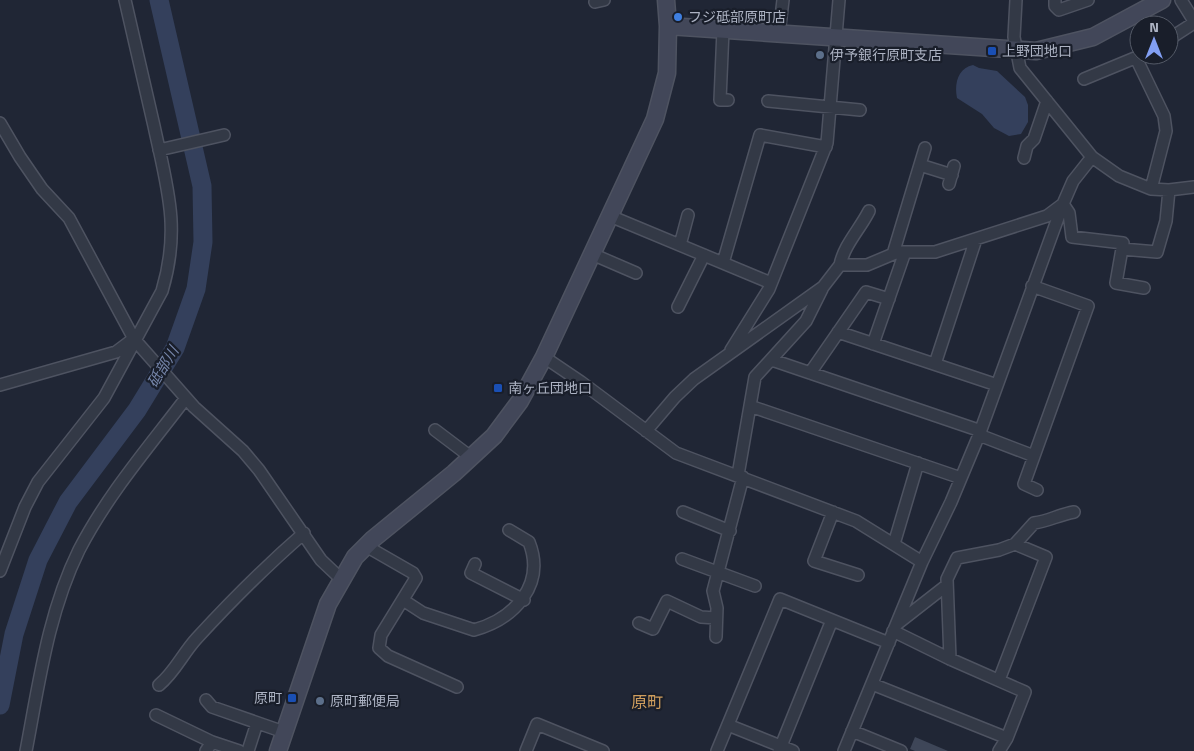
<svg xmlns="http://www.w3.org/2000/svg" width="1194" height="751" font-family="'Titillium Web','Noto Sans JP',sans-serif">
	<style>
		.water { fill: #34405c }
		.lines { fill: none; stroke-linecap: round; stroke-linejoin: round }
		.river { stroke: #34405c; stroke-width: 19 }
		.building { fill: #3e4658 }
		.street-casing { stroke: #4e5361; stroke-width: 14 }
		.secondary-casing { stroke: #4e5361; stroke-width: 19 }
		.street { stroke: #333946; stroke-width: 11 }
		.secondary { stroke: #424759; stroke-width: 16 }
		.shop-dot { fill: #3f7fe0; stroke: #191e2a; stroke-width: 2 }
		.transit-dot { fill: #1a4fb4; stroke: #191e2a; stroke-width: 2 }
		.service-dot { fill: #5c6f8a; stroke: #191e2a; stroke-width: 2 }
		.labels { text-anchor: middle; stroke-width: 4.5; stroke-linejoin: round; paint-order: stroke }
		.poi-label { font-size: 14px; fill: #adb3c3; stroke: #191e2a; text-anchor: start }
		.water-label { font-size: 15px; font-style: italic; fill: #7686aa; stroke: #191e2a }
		.quarter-label { font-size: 16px; fill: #ce9d5d; stroke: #191e2a }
	</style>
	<rect width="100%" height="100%" fill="#202635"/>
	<path class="water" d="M 973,65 L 979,68 L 997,71 L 1025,97 L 1028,105 L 1028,122 L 1021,134 L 1009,136 L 994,128 L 982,114 L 957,98 C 954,84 958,68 973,65 Z"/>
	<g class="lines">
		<path class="river" d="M 0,705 L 14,634 L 38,560 L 68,502 L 137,410 L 175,348 L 196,289 L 203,242 L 202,186 L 159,0"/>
	</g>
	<path class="building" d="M 915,737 L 948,751 L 915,751 L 910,749 Z"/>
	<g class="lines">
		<defs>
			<path id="street" d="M 1016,0 L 1014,37 L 1020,68 L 1092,157 L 1119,176 L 1151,189 L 1169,190 L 1194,187
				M 1055,0 L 1055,6 L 1059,10 L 1088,0
				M 1181,0 L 1194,21
				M 595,2 L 604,0
				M 723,30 L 720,100 L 728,100
				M 779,34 L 783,0
				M 1169,39 L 1194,23
				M 1136,58 L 1164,116 L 1166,131 L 1151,189
				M 1084,79 L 1142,55
				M 768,101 L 860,110
				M 0,123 L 20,157 L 42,189 L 69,218 L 134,339 L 194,407 L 243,451 L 259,470 L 321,560 L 341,579
				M 159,150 L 224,135
				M 1024,158 L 1027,146 L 1034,139 L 1047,101
				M 920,165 L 952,175
				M 949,184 L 954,166
				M 1063,204 L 1069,213 L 1072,237 L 1123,243 L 1116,283 L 1144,288
				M 610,216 L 771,283
				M 680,245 L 688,215
				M 1122,249 L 1157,252 L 1166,221 L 1169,190
				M 592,254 L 636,273
				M 893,254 L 925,148
				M 723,263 L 760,135 L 826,147
				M 840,265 C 844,245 860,229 869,211
				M 1032,286 L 1088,306 L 1024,484 L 1037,490
				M 678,307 L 704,255
				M 838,332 L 997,385
				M 873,344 L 905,252
				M 731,350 L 769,289 L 827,143 L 839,0
				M 544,357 L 581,382 L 676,453 L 856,521 L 922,562
				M 772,360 L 981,431
				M 935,364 L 976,239
				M 810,373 L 866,292 L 889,299
				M 0,385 L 116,352 L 132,340
				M 750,406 L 961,478
				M 435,430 L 472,458
				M 646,431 L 675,397 L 694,379 L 823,287 L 840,265 L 867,265 L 898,252 L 935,252 L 1047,216 L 1063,204
				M 979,435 L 1034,456
				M 738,475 L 755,377 L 806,321 L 822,289
				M 683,512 L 730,531
				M 833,512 L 814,561 L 858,575
				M 894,544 L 918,463
				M 366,546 L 413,573 L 416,578 L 381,635 L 379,648 L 388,656 L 457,687
				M 682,559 L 755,586
				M 475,564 L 471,573 L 524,600
				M 0,571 L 25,507 L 38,482 L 104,398 L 162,291 C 181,228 167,187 154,126 C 144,84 135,42 125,0
				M 403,600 L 423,613 L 474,630 C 514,619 546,585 529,542 L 509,530
				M 639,623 L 653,629 L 667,601 L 701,617 L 716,618
				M 897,624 L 947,585
				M 893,631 L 950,659 L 1025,692 L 1007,738 L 999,751
				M 716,637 L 717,608 L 713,591 L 743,477
				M 950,659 L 947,579 L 957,558 L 999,550 L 1015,544 L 1034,523 C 1049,521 1058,515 1074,512
				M 999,680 L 1046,557 L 1015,544
				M 872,684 L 1007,738
				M 159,685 C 175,672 183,653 197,638 C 231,601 266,566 304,533
				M 206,700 L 212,707 L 284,732
				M 156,715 L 212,742
				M 728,725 L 793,751
				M 852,731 L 901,751
				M 26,751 C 39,683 48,613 79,550 C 108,494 148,448 186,398
				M 206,751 L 212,742 L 239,751
				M 248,751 L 257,723
				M 526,751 L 537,724 L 603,751
				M 717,751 L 780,599 L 889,643
				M 779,751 L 832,620
				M 844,751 L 922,562 L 951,502 L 979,435 L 1063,204 L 1073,181 L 1092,157"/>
			<path id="secondary" d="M 668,26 L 1036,51 L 1093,37 L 1162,0
				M 278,751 L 328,604 L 355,557 L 373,539 L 454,473 L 494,436 L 520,401 L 544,357 L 655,119 L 667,73 L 668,26 L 666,0"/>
		</defs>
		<use href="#street" class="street-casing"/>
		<use href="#secondary" class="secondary-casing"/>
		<use href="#street" class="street"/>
		<use href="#secondary" class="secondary"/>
	</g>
	<circle class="shop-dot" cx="678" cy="17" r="5"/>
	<g class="transit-dot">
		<rect x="987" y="46" width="10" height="10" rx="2.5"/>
		<rect x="493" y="383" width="10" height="10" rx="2.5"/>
		<rect x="287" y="693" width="10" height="10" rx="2.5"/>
	</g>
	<g class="service-dot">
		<circle cx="820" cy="55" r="5"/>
		<circle cx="320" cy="701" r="5"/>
	</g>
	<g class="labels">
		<g class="poi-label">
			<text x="688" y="22">フジ砥部原町店</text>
			<text x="1002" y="56">上野団地口</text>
			<text x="830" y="60">伊予銀行原町支店</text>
			<text x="508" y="393">南ヶ丘団地口</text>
			<text x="282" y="703" text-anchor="end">原町</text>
			<text x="330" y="706">原町郵便局</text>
		</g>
		<g class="water-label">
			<text transform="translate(163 367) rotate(-59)" y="5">砥部川</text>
		</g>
		<g class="quarter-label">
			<text x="647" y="708">原町</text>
		</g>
	</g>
	<g transform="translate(1154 40)"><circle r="24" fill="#191e2a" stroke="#545a67"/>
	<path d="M0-4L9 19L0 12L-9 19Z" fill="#829ff3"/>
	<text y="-8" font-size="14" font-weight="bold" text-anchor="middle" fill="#adb3c3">N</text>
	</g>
</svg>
